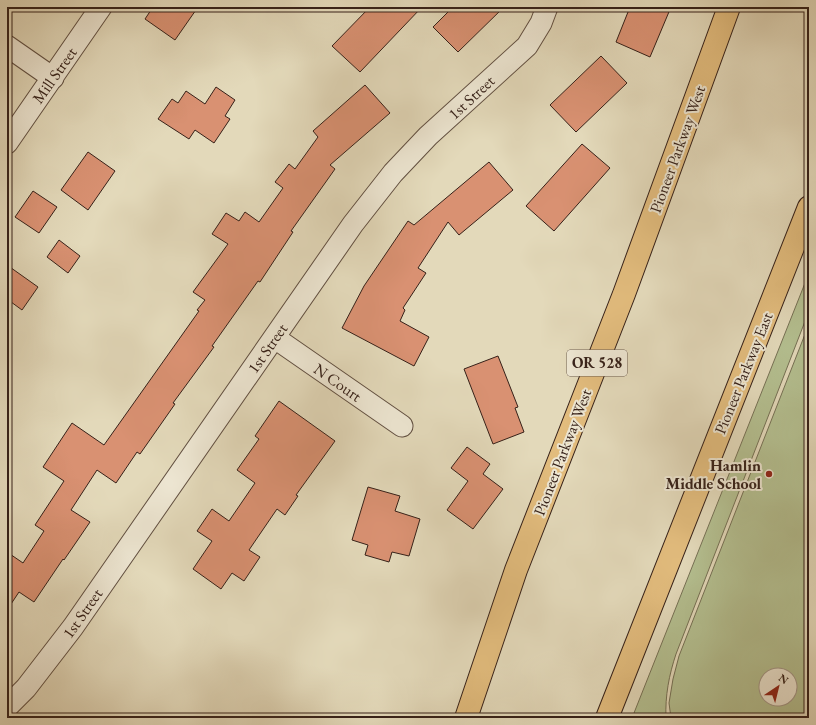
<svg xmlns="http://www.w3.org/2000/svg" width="816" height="725" font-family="'EB Garamond',serif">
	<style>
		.green { fill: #b4bf90; stroke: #757054; fill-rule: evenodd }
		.building { fill: #d99172; stroke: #362119 }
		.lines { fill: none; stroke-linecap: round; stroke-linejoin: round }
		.street-casing { stroke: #614f41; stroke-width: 23 }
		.primary-casing { stroke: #362119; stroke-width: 24 }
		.street { stroke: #ede6d2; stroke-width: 21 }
		.primary { stroke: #e2bc7d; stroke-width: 22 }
		.poi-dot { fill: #8f2418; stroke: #ede6d2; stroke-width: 1.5 }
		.labels { text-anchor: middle; stroke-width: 4; stroke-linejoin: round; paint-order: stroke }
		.shield { fill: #ede6d2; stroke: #6d5c50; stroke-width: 1 }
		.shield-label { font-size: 15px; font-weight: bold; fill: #362119 }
		.street-label { font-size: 16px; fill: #362119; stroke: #ede6d2 }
		.poi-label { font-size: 16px; font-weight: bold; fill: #362119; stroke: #ede6d2; text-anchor: end }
	</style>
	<rect width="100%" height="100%" fill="#e3d9ba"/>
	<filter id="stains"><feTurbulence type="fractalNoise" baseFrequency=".005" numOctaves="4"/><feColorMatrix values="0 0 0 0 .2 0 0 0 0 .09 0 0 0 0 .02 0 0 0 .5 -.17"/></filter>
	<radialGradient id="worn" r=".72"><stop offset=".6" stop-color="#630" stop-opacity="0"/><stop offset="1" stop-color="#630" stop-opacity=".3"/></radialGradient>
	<path class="green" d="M 809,273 L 809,311 L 676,654 C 669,675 665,696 666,718 L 632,718 Z
		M 809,324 L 809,718 L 671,718 L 669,703 L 673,679 L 679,656 ZM 766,675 L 790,675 L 790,699 L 766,699 Z"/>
	<path class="building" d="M 153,7 L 198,7 L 175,40 L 145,19 Z
		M 370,7 L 422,7 L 360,72 L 332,46 Z
		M 453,7 L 504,7 L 458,52 L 433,27 Z
		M 630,7 L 671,7 L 650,57 L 616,42 Z
		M 601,56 L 627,83 L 576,132 L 550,105 Z
		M 365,85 L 390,113 L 330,165 L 335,169 L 291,231 L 293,232 L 260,282 L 258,281 L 212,346 L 214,347 L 173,403 L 175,404 L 140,454 L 137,452 L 116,483 L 97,470 L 71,510 L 90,522 L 64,560 L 63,559 L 34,602 L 19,592 L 7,610 L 7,552 L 23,563 L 44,531 L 35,525 L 64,481 L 43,467 L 72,423 L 104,445 L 199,311 L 197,310 L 205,300 L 193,292 L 228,244 L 212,234 L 226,213 L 239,221 L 245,212 L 259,222 L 283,188 L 275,182 L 289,164 L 295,169 L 318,137 L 313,131 Z
		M 216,87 L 235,100 L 225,116 L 230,119 L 214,143 L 195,130 L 189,139 L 158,119 L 172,99 L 178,103 L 186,91 L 205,104 Z
		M 582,144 L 610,168 L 554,231 L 526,206 Z
		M 88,152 L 115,171 L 88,210 L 61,190 Z
		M 489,162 L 513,190 L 459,235 L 448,222 L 418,268 L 426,273 L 403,308 L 405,310 L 400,321 L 429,337 L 414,366 L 342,328 L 364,286 L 408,221 L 414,225 Z
		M 33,191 L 57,207 L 39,233 L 15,217 Z
		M 59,240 L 80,256 L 68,273 L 47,257 Z
		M 7,265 L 38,287 L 22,310 L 7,299 Z
		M 498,356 L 518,407 L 515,408 L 524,432 L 493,444 L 464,369 Z
		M 279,401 L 335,441 L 296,495 L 298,496 L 285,515 L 277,509 L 249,550 L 260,557 L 244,581 L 232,573 L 221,589 L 193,569 L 212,541 L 197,531 L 212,509 L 229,521 L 255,483 L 237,470 L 259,439 L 255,436 Z
		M 467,447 L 490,464 L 483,474 L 503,489 L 473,529 L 447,510 L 468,481 L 451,468 Z
		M 368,487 L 400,496 L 395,511 L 420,519 L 409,556 L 392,552 L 389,562 L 365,555 L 368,545 L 352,540 Z"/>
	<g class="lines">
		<defs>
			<path id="street" d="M 7,46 L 53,78
				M 7,143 L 101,7
				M 275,338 L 402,426
				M 7,707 L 26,688 L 73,627 L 353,224 L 393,173 L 428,136 L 527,46 L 541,23 L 547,7"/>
			<path id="primary" d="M 466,718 L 516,570 L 624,294 L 729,7
				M 607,718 L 809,207"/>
		</defs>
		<use href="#street" class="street-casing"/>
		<use href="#primary" class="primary-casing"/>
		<use href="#street" class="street"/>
		<use href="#primary" class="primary"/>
	</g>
	<circle class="poi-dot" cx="769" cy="474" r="4"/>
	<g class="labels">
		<rect class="shield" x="567" y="350" width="60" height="26" rx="3"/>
		<g class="shield-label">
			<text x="597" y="368">OR 528</text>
		</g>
		<g class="street-label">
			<text transform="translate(54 75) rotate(-55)" y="6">Mill Street</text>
			<text transform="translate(471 97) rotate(-43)" y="6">1st Street</text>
			<text transform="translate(677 149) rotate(-70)" y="6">Pioneer Parkway West</text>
			<text transform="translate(267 348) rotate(-55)" y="6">1st Street</text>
			<text transform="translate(743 373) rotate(-68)" y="6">Pioneer Parkway East</text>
			<text transform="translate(338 382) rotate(35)" y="6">N Court</text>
			<text transform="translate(562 452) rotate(-69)" y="6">Pioneer Parkway West</text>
			<text transform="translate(82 613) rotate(-55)" y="6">1st Street</text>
		</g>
		<g class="poi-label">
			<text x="761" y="471">Hamlin<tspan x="761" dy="18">Middle School</tspan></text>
		</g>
	</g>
	<rect width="816" height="725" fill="none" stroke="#e3d9ba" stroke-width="24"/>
	<rect x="8" y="8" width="800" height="709" fill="none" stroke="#362119" stroke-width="2"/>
	<rect x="12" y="12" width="792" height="701" fill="none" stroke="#362119"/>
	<g transform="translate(778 687) rotate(35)"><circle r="19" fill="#ede6d2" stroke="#a49788"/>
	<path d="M0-3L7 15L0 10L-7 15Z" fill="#8f2418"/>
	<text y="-6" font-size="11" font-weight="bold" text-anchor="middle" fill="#362119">N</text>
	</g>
	<rect width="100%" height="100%" filter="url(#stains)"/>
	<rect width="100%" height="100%" fill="url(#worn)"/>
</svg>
